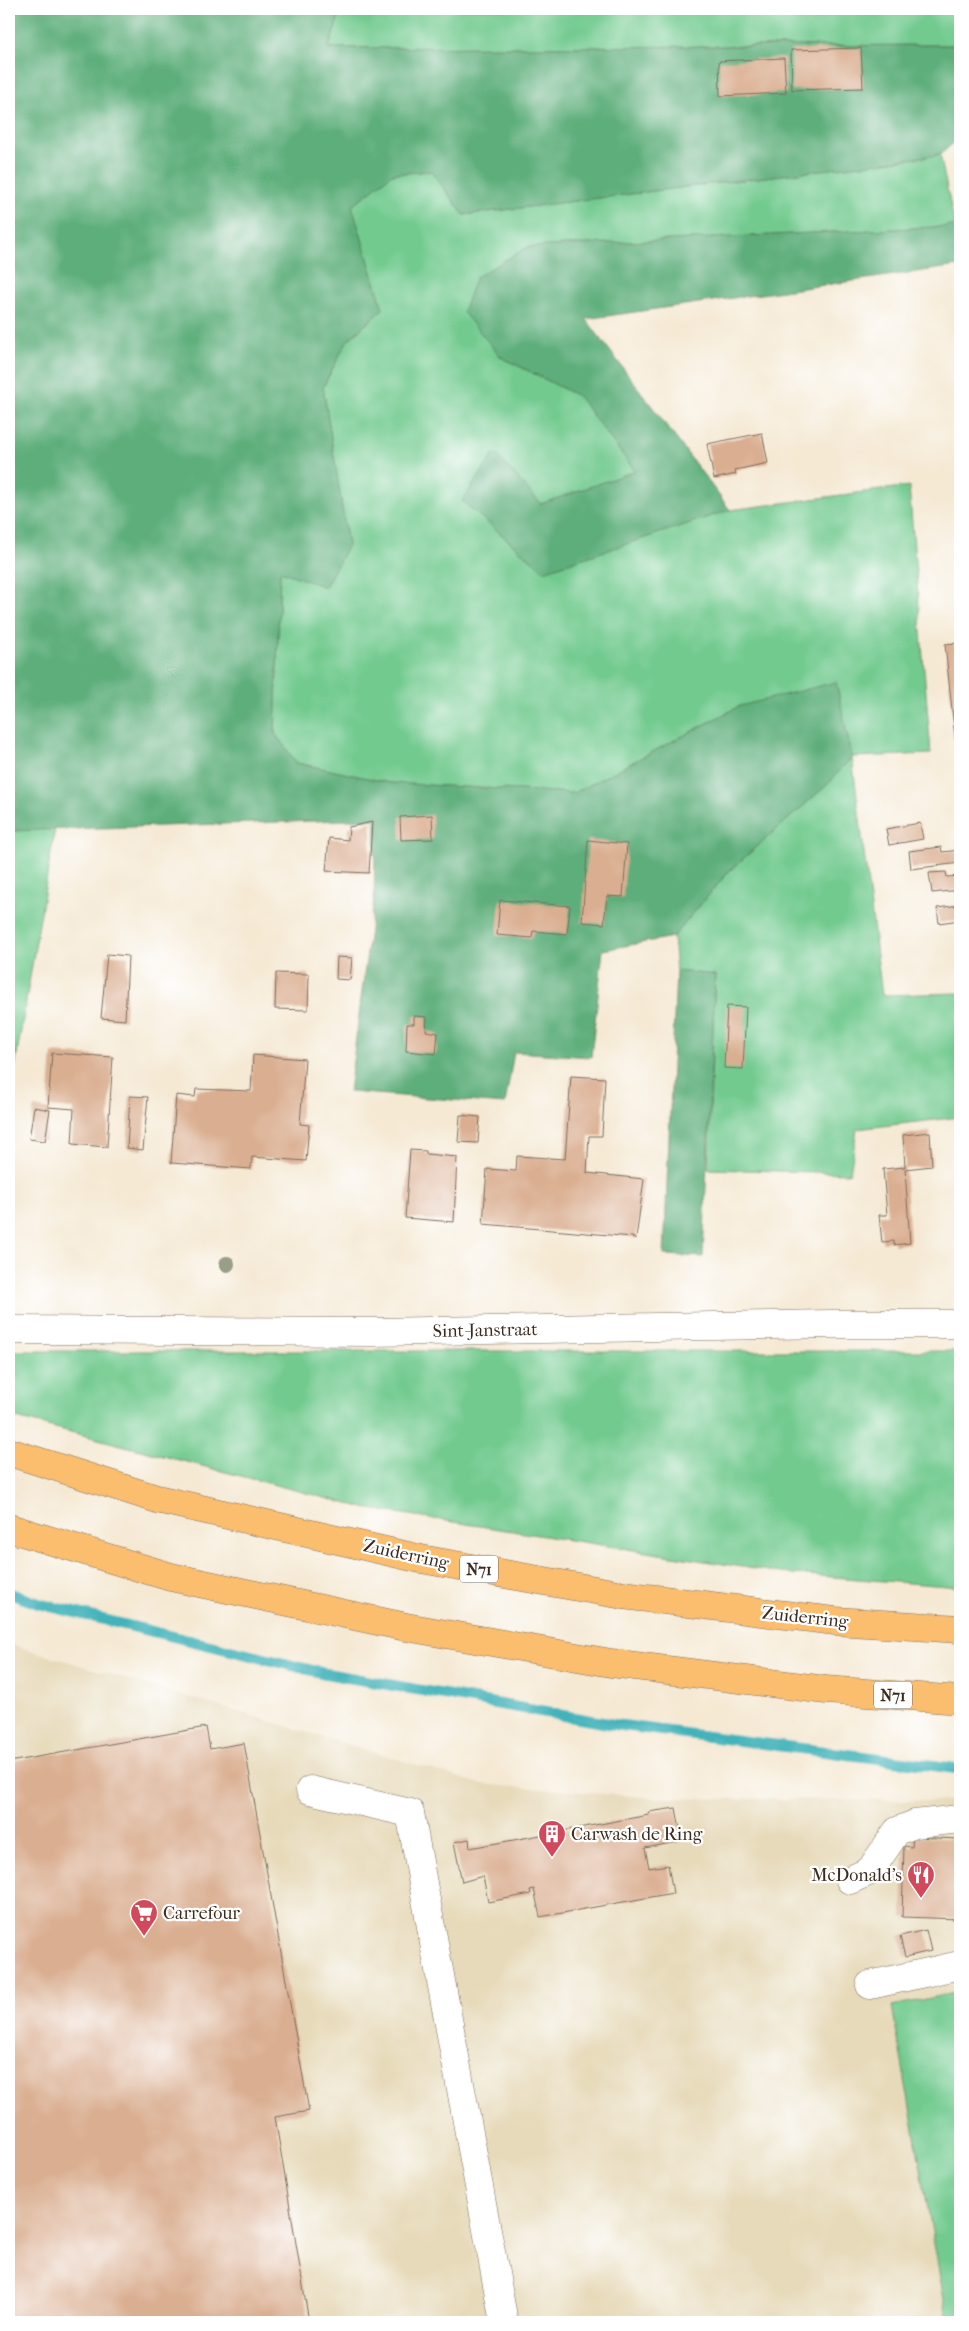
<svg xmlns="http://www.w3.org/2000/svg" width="969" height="2331" font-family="'IM FELL French Canon',serif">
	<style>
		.built { fill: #e7daba }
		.green { fill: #72ca8f; stroke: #567a56 }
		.forest { fill: #5dae7a; stroke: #4c6c4c }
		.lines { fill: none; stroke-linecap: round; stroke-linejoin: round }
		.stream { stroke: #43b3ba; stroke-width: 11 }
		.building { fill: #daaf91 }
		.minor-casing { stroke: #7c6d5e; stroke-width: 29 }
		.highway-casing { stroke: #7c6d5e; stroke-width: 29 }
		.minor { stroke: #fff; stroke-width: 28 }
		.highway { stroke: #fbbe6e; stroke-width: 28 }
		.tree { fill: #999f86 }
		.labels { text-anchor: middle; stroke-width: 4.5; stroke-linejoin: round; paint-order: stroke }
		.shield { fill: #fff; stroke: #766a62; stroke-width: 1 }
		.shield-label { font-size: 16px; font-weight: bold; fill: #3b2a1e }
		.street-label { font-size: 18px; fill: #3b2a1e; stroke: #fff }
		.poi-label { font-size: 18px; fill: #3b2a1e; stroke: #fff; text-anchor: start }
	</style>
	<rect width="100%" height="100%" fill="#fff"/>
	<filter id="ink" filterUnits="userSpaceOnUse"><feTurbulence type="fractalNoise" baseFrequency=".02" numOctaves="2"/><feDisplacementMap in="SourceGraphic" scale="10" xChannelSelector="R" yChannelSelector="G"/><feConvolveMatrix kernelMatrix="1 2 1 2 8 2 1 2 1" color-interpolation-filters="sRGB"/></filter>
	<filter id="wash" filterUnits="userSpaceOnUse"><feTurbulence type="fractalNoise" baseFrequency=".0096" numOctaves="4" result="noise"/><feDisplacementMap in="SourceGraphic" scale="20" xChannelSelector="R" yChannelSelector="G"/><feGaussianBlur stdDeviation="1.12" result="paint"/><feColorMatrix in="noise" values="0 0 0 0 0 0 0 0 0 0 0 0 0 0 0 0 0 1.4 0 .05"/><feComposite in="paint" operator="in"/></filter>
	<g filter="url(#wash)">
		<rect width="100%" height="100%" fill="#f5e9d4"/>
		<path class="built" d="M 9,1644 L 481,1784 L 656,1798 L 960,1801 L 960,2322 L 9,2322 Z"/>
		<path class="green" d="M 341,9 L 960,9 L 960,45 L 329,48 Z
			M 940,155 L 955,226 L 528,247 L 501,357 L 578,396 L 635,471 L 541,504 L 544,570 L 730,510 L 909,486 L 931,754 L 852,757 L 882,995 L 960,993 L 960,1117 L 857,1129 L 850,1173 L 708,1169 L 715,975 L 676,971 L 673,937 L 729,871 L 826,786 L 852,757 L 740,706 L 574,793 L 390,783 L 297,763 L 275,734 L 280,571 L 348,545 L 323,387 L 347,341 L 383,309 L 352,206 L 391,174 L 431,171 L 464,215 Z
			M 55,829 L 9,1102 L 9,831 Z
			M 9,1351 L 960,1351 L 960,1587 L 781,1573 L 364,1508 L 9,1416 Z
			M 960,1992 L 960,2322 L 948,2322 L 892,2006 Z"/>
		<path class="forest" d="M 9,9 L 341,9 L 329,48 L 960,45 L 960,137 L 940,155 L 464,215 L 431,171 L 392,174 L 352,206 L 383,309 L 347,341 L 323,387 L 348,545 L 325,587 L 280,571 L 275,734 L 297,763 L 390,783 L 574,793 L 740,706 L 836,682 L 852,757 L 826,786 L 729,871 L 673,937 L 603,950 L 591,1057 L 514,1052 L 505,1104 L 349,1092 L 374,898 L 376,819 L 9,831 Z
			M 955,226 L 958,266 L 586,319 L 730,510 L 544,571 L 462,501 L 495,453 L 541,504 L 635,471 L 578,396 L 501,357 L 463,312 L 476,277 L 528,247 Z
			M 676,971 L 715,975 L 703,1257 L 664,1255 Z"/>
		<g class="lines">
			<path class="stream" d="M 9,1593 L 40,1604 L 323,1673 L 611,1724 L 960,1769"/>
		</g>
		<g id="blocks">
			<path class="building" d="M 861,48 L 863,88 L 792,90 L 791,50 Z
				M 784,58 L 786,93 L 720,96 L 719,61 Z
				M 762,433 L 768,463 L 735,470 L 736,474 L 714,479 L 707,444 Z
				M 960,643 L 960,766 L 958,766 L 945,644 Z
				M 432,815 L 433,839 L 401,840 L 400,817 Z
				M 372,822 L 369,873 L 326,871 L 329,838 L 348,840 L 349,827 Z
				M 920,823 L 923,839 L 889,845 L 886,829 Z
				M 588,840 L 627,844 L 623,897 L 607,896 L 604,924 L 582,922 Z
				M 941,847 L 942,852 L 960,850 L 960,863 L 911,869 L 909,851 Z
				M 946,872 L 947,877 L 960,876 L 960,890 L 932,893 L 929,873 Z
				M 500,900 L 570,906 L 567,934 L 533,931 L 532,938 L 497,935 Z
				M 960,905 L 960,920 L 939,923 L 937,908 Z
				M 107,954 L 128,956 L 125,1020 L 101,1018 Z
				M 337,957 L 352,958 L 350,980 L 336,979 Z
				M 276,973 L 309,974 L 308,1010 L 275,1009 Z
				M 727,1006 L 746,1007 L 743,1069 L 724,1068 Z
				M 414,1016 L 427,1017 L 426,1031 L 438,1033 L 436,1054 L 406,1051 L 407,1024 L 414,1024 Z
				M 52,1053 L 113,1057 L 107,1147 L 72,1144 L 74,1109 L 48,1107 Z
				M 253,1055 L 305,1059 L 300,1124 L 309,1125 L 306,1161 L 252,1157 L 251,1169 L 171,1163 L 176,1095 L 195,1097 L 196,1089 L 251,1091 Z
				M 571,1076 L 605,1078 L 602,1136 L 589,1136 L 587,1173 L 644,1179 L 636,1239 L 632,1237 L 483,1224 L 487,1169 L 516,1171 L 517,1156 L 565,1159 Z
				M 130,1096 L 148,1097 L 143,1150 L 127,1148 Z
				M 34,1107 L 50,1110 L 45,1141 L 29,1139 Z
				M 460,1115 L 480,1117 L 478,1143 L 458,1142 Z
				M 930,1132 L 932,1166 L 905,1169 L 910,1243 L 894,1245 L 894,1241 L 882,1242 L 879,1215 L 887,1215 L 883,1169 L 905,1167 L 903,1135 Z
				M 410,1150 L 426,1151 L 426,1154 L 457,1157 L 454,1222 L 405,1218 Z
				M 206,1727 L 210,1749 L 244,1743 L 309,2111 L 275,2117 L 309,2322 L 9,2322 L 9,1762 Z
				M 676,1808 L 682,1841 L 645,1848 L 649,1868 L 668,1865 L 673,1893 L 540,1917 L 534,1889 L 530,1890 L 531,1894 L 488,1902 L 483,1876 L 462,1882 L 454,1842 L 469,1839 L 470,1848 L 649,1815 L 648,1812 Z
				M 913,1837 L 960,1839 L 960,1919 L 902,1917 L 904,1846 L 912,1847 Z
				M 926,1930 L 931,1951 L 905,1957 L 900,1936 Z"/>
		</g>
	</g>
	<g filter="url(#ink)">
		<use href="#blocks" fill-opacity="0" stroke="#7c6d5e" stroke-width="1"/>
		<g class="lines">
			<defs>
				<path id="minor" d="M 9,1330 L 372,1332 L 831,1324 L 960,1324
					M 310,1790 L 410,1813 L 504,2322
					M 850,1880 L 870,1871 L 897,1831 L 915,1824 L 960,1819
					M 870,1985 L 960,1965"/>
				<path id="highway" d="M 9,1452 L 157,1499 L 421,1559 L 623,1595 L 835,1621 L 960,1629
					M 9,1528 L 171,1577 L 406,1627 L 611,1663 L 826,1690 L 960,1700"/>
			</defs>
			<use href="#minor" class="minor-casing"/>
			<use href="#highway" class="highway-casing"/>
			<use href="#minor" class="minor"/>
			<use href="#highway" class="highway"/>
		</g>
		<circle class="tree" cx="227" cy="1264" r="8"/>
	</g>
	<defs>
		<symbol id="building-pin" viewBox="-11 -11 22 30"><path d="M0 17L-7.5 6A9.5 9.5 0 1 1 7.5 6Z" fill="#d1495b" stroke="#fff"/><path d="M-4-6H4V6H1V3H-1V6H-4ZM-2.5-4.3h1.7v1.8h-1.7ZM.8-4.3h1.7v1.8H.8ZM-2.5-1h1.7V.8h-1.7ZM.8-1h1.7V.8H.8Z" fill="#fff"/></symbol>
		<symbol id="restaurant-pin" viewBox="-11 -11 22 30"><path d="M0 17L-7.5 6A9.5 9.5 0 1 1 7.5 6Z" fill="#d1495b" stroke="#fff"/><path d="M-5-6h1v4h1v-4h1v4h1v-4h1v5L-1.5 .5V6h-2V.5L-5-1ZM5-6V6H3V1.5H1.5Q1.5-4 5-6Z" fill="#fff"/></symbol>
		<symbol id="supermarket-pin" viewBox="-11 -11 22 30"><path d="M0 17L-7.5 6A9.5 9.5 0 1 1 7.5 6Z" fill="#d1495b" stroke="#fff"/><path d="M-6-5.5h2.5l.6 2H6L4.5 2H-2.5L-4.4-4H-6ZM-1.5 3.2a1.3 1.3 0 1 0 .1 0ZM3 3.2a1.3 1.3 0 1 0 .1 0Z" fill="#fff"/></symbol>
	</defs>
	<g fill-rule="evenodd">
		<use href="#building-pin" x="536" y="1818" width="32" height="43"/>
		<use href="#restaurant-pin" x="905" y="1859" width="32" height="43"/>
		<use href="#supermarket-pin" x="128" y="1897" width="32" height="43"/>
	</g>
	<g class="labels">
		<g class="shield">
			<rect x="460" y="1555.5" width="38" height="27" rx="4"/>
			<rect x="874" y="1681.5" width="38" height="27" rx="4"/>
		</g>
		<g class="shield-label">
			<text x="479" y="1575">N71</text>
			<text x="893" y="1701">N71</text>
		</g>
		<g class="street-label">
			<text transform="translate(485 1330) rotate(-1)" y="6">Sint-Janstraat</text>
			<text transform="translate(406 1554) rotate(12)" y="6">Zuiderring</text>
			<text transform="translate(805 1617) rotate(6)" y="6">Zuiderring</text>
		</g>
		<g class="poi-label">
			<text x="571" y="1840">Carwash de Ring</text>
			<text x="902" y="1881" text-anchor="end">McDonald's</text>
			<text x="163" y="1919">Carrefour</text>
		</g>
	</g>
	<rect width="969" height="2331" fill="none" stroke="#fff" stroke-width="30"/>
</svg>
